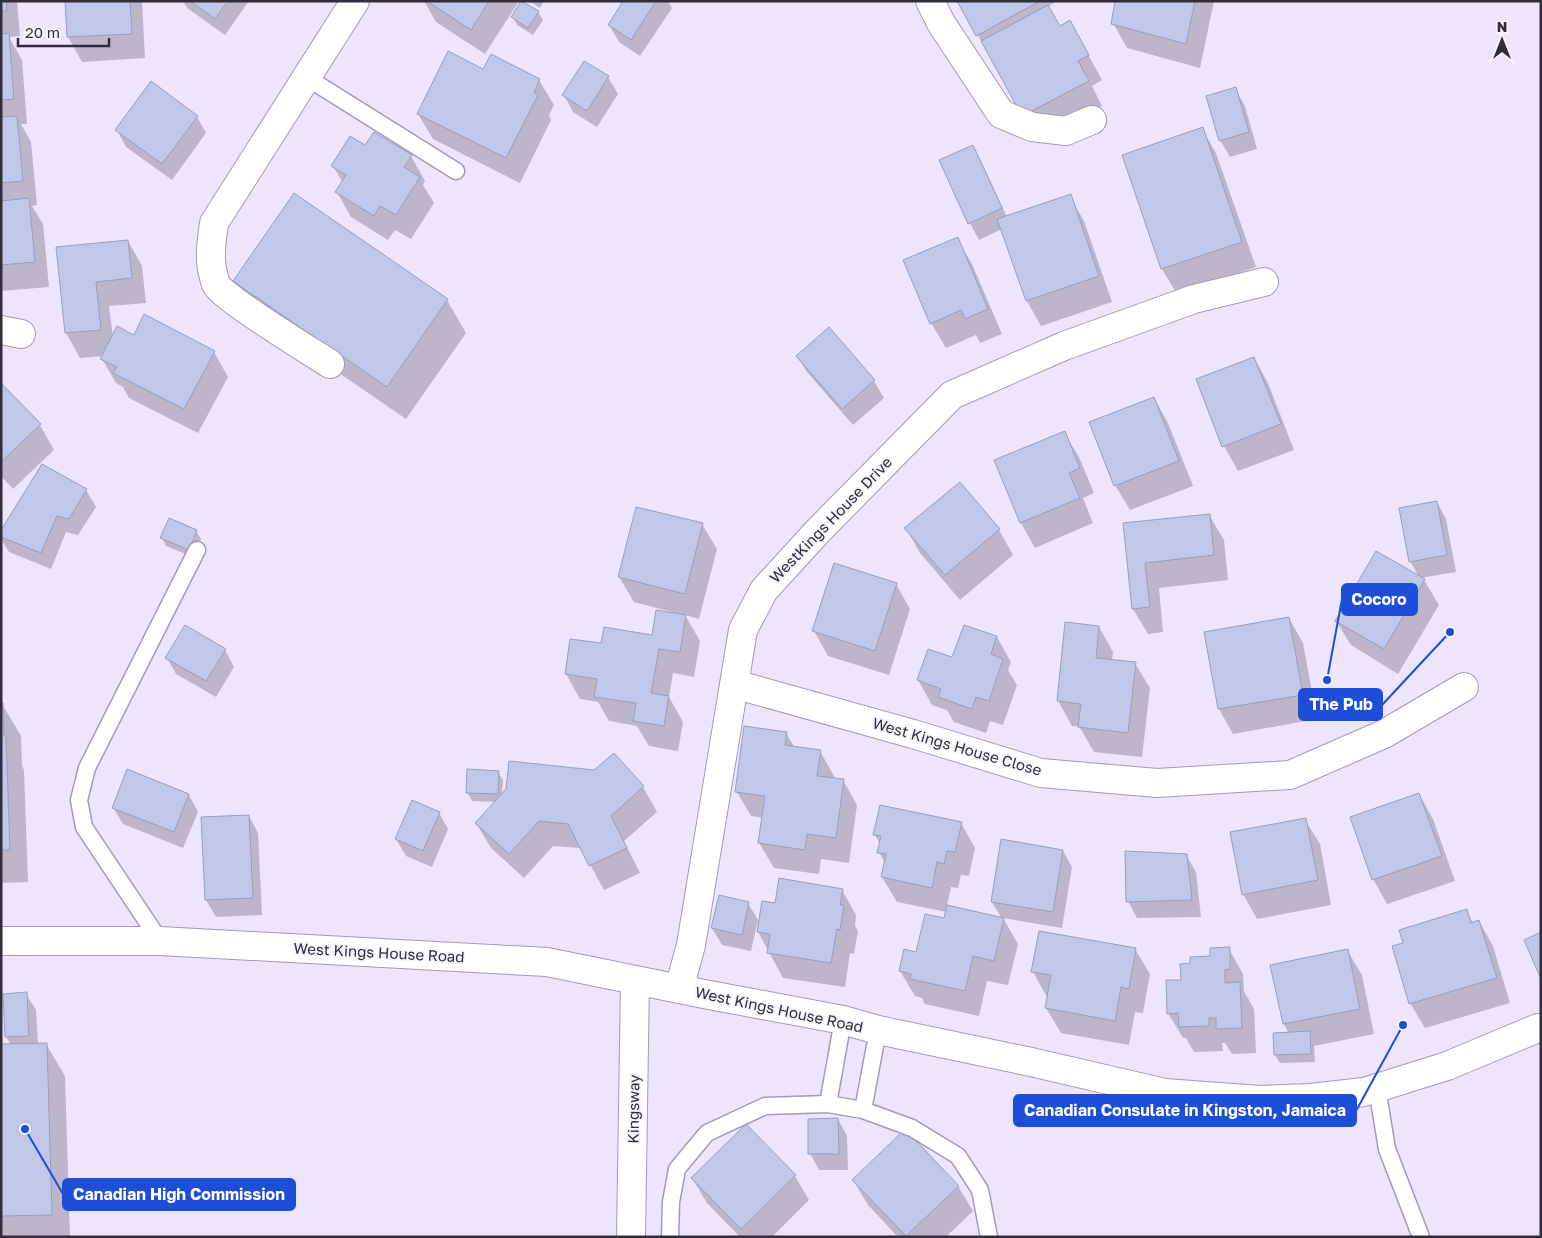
<svg xmlns="http://www.w3.org/2000/svg" width="1542" height="1238" font-family="'Golos Text',sans-serif">
	<style>
		.shadow { fill: #0003 }
		.building { fill: #c0c7e8; stroke: #989fbe }
		.lines { fill: none; stroke-linecap: round; stroke-linejoin: round }
		.service-casing { stroke: #a599b8; stroke-width: 19 }
		.minor-casing { stroke: #a599b8; stroke-width: 30 }
		.service { stroke: #fff; stroke-width: 16 }
		.minor { stroke: #fff; stroke-width: 28 }
		.labels { text-anchor: middle; stroke-width: 4; stroke-linejoin: round; paint-order: stroke }
		.street-label { font-size: 15px; fill: #322d3a; stroke: #f7f5fc }
		.leader { fill: none; stroke: #1d4ed8; stroke-width: 2 }
		.callout-dot { fill: #1d4ed8; stroke: #f7f5fc; stroke-width: 2 }
		.callout { fill: #1d4ed8; stroke: #1d4ed8; stroke-width: 2 }
		.callout-label { font-size: 16px; text-anchor: middle; font-weight: bold; fill: #fff }
	</style>
	<rect width="100%" height="100%" fill="#ede4fe"/>
	<path class="shadow" d="M 1,1 L 17,1 L 20,36 L 9,37 L 22,60 L 27,124 L 21,124 L 31,142 L 37,205 L 32,206 L 43,224 L 49,287 L 1,291 Z
		M 66,1 L 142,1 L 145,58 L 82,62 L 68,37 Z
		M 183,1 L 249,1 L 225,35 L 187,8 Z
		M 424,1 L 519,1 L 485,54 L 436,22 Z
		M 529,1 L 544,1 L 540,8 Z
		M 625,1 L 668,1 L 672,8 L 640,56 L 619,42 L 609,25 Z
		M 958,1 L 1057,1 L 1049,6 L 1058,24 L 1060,27 L 1084,47 L 1102,80 L 1092,86 L 1102,106 L 1037,141 L 993,60 L 992,60 Z
		M 1116,1 L 1214,1 L 1200,68 L 1127,48 L 1113,23 Z
		M 538,12 L 543,20 L 533,35 L 517,25 L 513,17 Z
		M 584,62 L 608,77 L 618,94 L 597,127 L 573,112 L 564,95 Z
		M 484,70 L 539,80 L 554,105 L 549,115 L 551,120 L 520,183 L 433,139 L 418,114 Z
		M 1235,89 L 1245,106 L 1257,149 L 1230,157 L 1220,140 Z
		M 197,117 L 206,133 L 172,180 L 126,147 L 117,130 Z
		M 1202,129 L 1216,153 L 1256,267 L 1177,294 L 1162,269 L 1123,156 Z
		M 973,146 L 982,163 L 1007,217 L 1070,196 L 1084,221 L 1112,302 L 1041,326 L 1027,301 L 1002,229 L 979,240 L 970,223 Z
		M 366,147 L 411,156 L 425,181 L 423,185 L 434,203 L 411,239 L 395,230 L 388,240 L 351,217 L 337,192 L 343,183 L 333,166 Z
		M 294,195 L 447,300 L 466,333 L 406,419 L 253,314 L 234,281 Z
		M 957,239 L 972,264 L 1002,334 L 980,343 L 976,335 L 946,348 L 931,323 Z
		M 128,241 L 142,266 L 146,303 L 109,306 L 113,337 L 134,336 L 214,352 L 228,377 L 198,433 L 129,398 L 123,387 L 116,383 L 102,359 L 103,356 L 80,358 L 66,333 L 57,248 Z
		M 829,329 L 874,381 L 884,398 L 853,425 L 807,372 L 797,356 Z
		M 1254,358 L 1268,383 L 1294,450 L 1238,471 L 1224,446 Z
		M 1,385 L 40,425 L 54,450 L 13,489 L 1,476 Z
		M 1154,398 L 1168,423 L 1193,486 L 1130,510 L 1115,485 Z
		M 1064,433 L 1079,457 L 1094,493 L 1083,498 L 1093,523 L 1035,548 L 1021,523 L 995,461 Z
		M 960,483 L 999,530 L 1013,555 L 960,600 L 920,553 L 906,528 Z
		M 86,490 L 96,507 L 78,535 L 66,532 L 51,569 L 9,552 L 1,539 L 1,532 Z
		M 1437,502 L 1446,519 L 1456,572 L 1420,578 L 1424,580 L 1439,605 L 1398,674 L 1351,645 L 1336,621 L 1419,577 L 1410,561 Z
		M 1209,515 L 1224,540 L 1228,580 L 1159,588 L 1163,632 L 1148,634 L 1133,609 L 1124,524 Z
		M 702,524 L 717,549 L 699,619 L 685,615 L 700,641 L 694,677 L 673,673 L 669,697 L 683,722 L 678,751 L 649,746 L 637,726 L 609,721 L 598,702 L 580,699 L 566,674 L 602,645 L 653,636 L 672,612 L 634,602 L 619,577 Z
		M 196,531 L 201,539 L 193,557 L 166,546 L 162,538 Z
		M 896,584 L 910,609 L 889,675 L 828,656 L 814,631 Z
		M 1289,618 L 1303,643 L 1317,719 L 1233,734 L 1219,709 Z
		M 1099,627 L 1113,652 L 1112,661 L 1135,663 L 1150,688 L 1142,757 L 1094,752 L 1079,726 L 1072,726 L 1058,701 Z
		M 997,637 L 1011,662 L 1008,670 L 1017,685 L 1003,725 L 990,721 L 986,733 L 954,722 L 947,710 L 932,705 L 918,680 L 953,659 Z
		M 225,650 L 234,667 L 216,697 L 176,674 L 167,658 Z
		M 1,704 L 2,704 L 21,736 L 22,766 L 24,770 L 28,882 L 1,883 Z
		M 786,733 L 795,748 L 820,751 L 834,776 L 834,779 L 843,780 L 857,805 L 849,863 L 821,859 L 819,874 L 774,868 L 759,843 L 763,818 L 751,816 L 737,792 Z
		M 498,772 L 503,780 L 502,794 L 643,787 L 657,812 L 624,841 L 640,873 L 604,890 L 581,848 L 553,846 L 524,878 L 491,848 L 476,823 L 496,802 L 472,801 L 467,792 Z
		M 1419,794 L 1433,819 L 1455,881 L 1387,904 L 1373,879 Z
		M 189,795 L 198,812 L 183,848 L 123,824 L 113,807 Z
		M 439,813 L 448,829 L 432,867 L 406,856 L 396,839 Z
		M 249,816 L 258,833 L 262,915 L 216,917 L 206,900 Z
		M 1305,820 L 1320,844 L 1331,905 L 1257,919 L 1243,894 Z
		M 961,823 L 975,848 L 969,876 L 961,875 L 958,888 L 951,887 L 947,906 L 1002,919 L 992,902 L 1063,851 L 1072,867 L 1062,928 L 1003,918 L 1018,944 L 1008,985 L 987,981 L 979,1016 L 925,1004 L 922,998 L 915,996 L 900,971 L 945,920 L 947,912 L 897,902 L 882,877 L 885,863 L 879,852 L 880,844 L 875,835 Z
		M 1186,855 L 1196,872 L 1201,917 L 1137,918 L 1128,901 Z
		M 842,890 L 856,915 L 855,926 L 858,931 L 854,954 L 850,953 L 845,987 L 783,978 L 758,932 L 776,904 Z
		M 748,903 L 758,920 L 751,951 L 722,945 L 712,928 Z
		M 1466,911 L 1473,923 L 1479,921 L 1493,946 L 1510,1003 L 1425,1028 L 1410,1003 L 1405,944 Z
		M 1135,949 L 1150,974 L 1143,1013 L 1135,1012 L 1129,1045 L 1061,1033 L 1046,1008 L 1047,997 L 1033,972 Z
		M 1229,949 L 1243,974 L 1244,991 L 1254,1009 L 1256,1053 L 1232,1054 L 1225,1043 L 1222,1043 L 1223,1051 L 1194,1052 L 1186,1038 L 1183,1038 L 1168,1013 L 1182,981 L 1191,964 L 1212,957 Z
		M 1347,950 L 1362,975 L 1374,1034 L 1314,1046 L 1315,1062 L 1280,1063 L 1275,1055 L 1289,1034 L 1284,1024 L 1272,966 Z
		M 26,994 L 36,1010 L 38,1044 L 46,1044 L 65,1076 L 70,1237 L 1,1237 L 1,1045 L 11,1045 L 6,1037 Z
		M 838,1119 L 847,1136 L 848,1170 L 819,1170 L 810,1153 Z
		M 795,1176 L 809,1200 L 772,1237 L 740,1237 L 707,1203 L 692,1178 Z
		M 853,1180 L 958,1186 L 973,1211 L 946,1237 L 898,1237 L 868,1205 Z"/>
	<path class="building" d="M 1,1 L 6,1 L 7,11 L 1,11 Z
		M 65,1 L 130,1 L 132,34 L 67,37 Z
		M 190,1 L 228,1 L 215,19 Z
		M 427,1 L 489,1 L 471,30 Z
		M 521,1 L 539,11 L 528,28 L 511,17 Z
		M 623,1 L 656,1 L 631,40 L 608,25 Z
		M 957,1 L 1040,1 L 976,36 Z
		M 1115,1 L 1195,1 L 1186,44 L 1111,24 Z
		M 1048,5 L 1060,26 L 1070,20 L 1089,55 L 1078,61 L 1089,81 L 1022,116 L 981,41 Z
		M 9,33 L 14,99 L 1,100 L 1,34 Z
		M 448,51 L 483,69 L 491,54 L 540,79 L 534,93 L 538,95 L 506,158 L 417,114 Z
		M 584,61 L 609,76 L 587,111 L 562,95 Z
		M 151,81 L 198,116 L 162,164 L 115,130 Z
		M 1236,87 L 1249,132 L 1219,141 L 1206,96 Z
		M 17,116 L 23,181 L 1,183 L 1,117 Z
		M 1203,127 L 1242,242 L 1161,269 L 1122,155 Z
		M 374,132 L 412,155 L 404,167 L 420,177 L 396,215 L 380,206 L 374,216 L 335,192 L 346,175 L 331,166 L 350,136 L 365,145 Z
		M 973,145 L 1002,208 L 968,224 L 939,160 Z
		M 294,193 L 448,299 L 387,387 L 233,281 Z
		M 1071,194 L 1099,276 L 1026,301 L 997,219 Z
		M 29,198 L 35,262 L 1,265 L 1,201 Z
		M 958,237 L 988,309 L 965,319 L 961,310 L 930,324 L 903,260 Z
		M 128,240 L 132,278 L 96,282 L 101,330 L 65,333 L 56,247 Z
		M 144,314 L 215,351 L 184,409 L 113,373 L 117,367 L 100,359 L 117,326 L 134,335 Z
		M 829,327 L 875,380 L 842,409 L 796,356 Z
		M 1254,357 L 1281,424 L 1222,447 L 1196,379 Z
		M 1,383 L 41,424 L 1,462 Z
		M 1154,397 L 1179,461 L 1114,486 L 1089,422 Z
		M 1065,431 L 1080,468 L 1069,473 L 1080,498 L 1020,523 L 994,460 Z
		M 42,464 L 87,489 L 69,519 L 57,516 L 41,553 L 1,537 L 1,530 Z
		M 960,482 L 1000,529 L 945,575 L 904,528 Z
		M 1437,501 L 1447,555 L 1409,562 L 1399,508 Z
		M 636,507 L 703,523 L 685,594 L 618,577 Z
		M 1210,514 L 1214,555 L 1145,563 L 1150,607 L 1132,609 L 1123,523 Z
		M 169,518 L 197,530 L 189,550 L 160,538 Z
		M 1376,551 L 1425,579 L 1384,649 L 1335,621 Z
		M 834,563 L 897,583 L 875,651 L 812,631 Z
		M 656,610 L 686,615 L 680,652 L 659,649 L 651,693 L 669,696 L 664,726 L 633,721 L 636,703 L 594,697 L 597,679 L 565,674 L 570,639 L 601,643 L 604,627 L 652,635 Z
		M 1289,617 L 1303,695 L 1218,709 L 1204,632 Z
		M 1065,622 L 1099,626 L 1096,658 L 1136,662 L 1128,733 L 1078,727 L 1081,704 L 1057,701 Z
		M 185,625 L 226,649 L 206,681 L 165,658 Z
		M 964,625 L 997,636 L 991,654 L 1003,659 L 989,701 L 976,697 L 972,709 L 938,697 L 941,689 L 917,680 L 928,649 L 952,657 Z
		M 1,703 L 3,703 L 4,736 L 6,736 L 10,850 L 1,850 Z
		M 744,726 L 787,732 L 785,745 L 821,750 L 817,776 L 844,779 L 836,838 L 807,834 L 805,850 L 758,843 L 765,796 L 735,792 Z
		M 614,753 L 644,786 L 611,816 L 627,848 L 589,866 L 568,824 L 539,821 L 509,854 L 475,823 L 506,789 L 509,761 L 594,770 Z
		M 127,769 L 189,794 L 174,832 L 112,808 Z
		M 467,769 L 499,771 L 498,794 L 466,793 Z
		M 1419,793 L 1442,856 L 1372,880 L 1350,817 Z
		M 412,800 L 440,812 L 423,851 L 395,839 Z
		M 880,805 L 962,822 L 955,852 L 947,851 L 944,864 L 937,862 L 932,888 L 881,877 L 886,854 L 877,853 L 881,836 L 873,835 Z
		M 249,815 L 253,898 L 205,900 L 201,817 Z
		M 1306,818 L 1318,880 L 1242,895 L 1230,832 Z
		M 1001,839 L 1063,850 L 1053,912 L 991,902 Z
		M 1125,851 L 1187,854 L 1192,900 L 1126,902 Z
		M 779,878 L 843,889 L 840,905 L 844,905 L 840,930 L 837,929 L 831,963 L 767,953 L 770,934 L 757,932 L 762,901 L 775,903 Z
		M 719,895 L 749,902 L 742,935 L 711,928 Z
		M 947,905 L 1004,918 L 994,961 L 973,956 L 965,991 L 910,979 L 911,974 L 899,971 L 904,949 L 916,952 L 925,914 L 944,918 Z
		M 1467,909 L 1471,923 L 1479,920 L 1497,978 L 1409,1004 L 1392,946 L 1403,943 L 1399,930 Z
		M 1039,931 L 1136,948 L 1129,989 L 1121,987 L 1115,1021 L 1045,1008 L 1051,975 L 1031,972 Z
		M 1541,932 L 1541,977 L 1540,977 L 1524,940 Z
		M 1230,947 L 1230,969 L 1225,970 L 1225,983 L 1240,982 L 1242,1028 L 1216,1029 L 1216,1018 L 1209,1018 L 1209,1026 L 1179,1027 L 1178,1013 L 1167,1014 L 1166,980 L 1181,980 L 1180,964 L 1190,963 L 1190,957 L 1210,956 L 1210,948 Z
		M 1348,949 L 1360,1009 L 1283,1024 L 1270,965 Z
		M 27,992 L 29,1036 L 5,1037 L 3,994 Z
		M 1310,1031 L 1311,1054 L 1274,1055 L 1273,1033 Z
		M 47,1043 L 52,1215 L 1,1216 L 1,1044 Z
		M 838,1118 L 839,1154 L 808,1154 L 808,1119 Z
		M 746,1124 L 796,1175 L 741,1229 L 691,1178 Z
		M 905,1129 L 959,1186 L 906,1236 L 852,1180 Z"/>
	<g class="lines">
		<defs>
			<path id="service" d="M 306,77 L 456,171
				M 160,941 L 84,827 L 79,800 L 87,768 L 197,550
				M 1377,1088 L 1387,1149 L 1421,1237
				M 828,1104 L 843,1020
				M 863,1110 L 878,1030
				M 670,1237 L 671,1202 L 677,1169 L 707,1133 L 765,1106 L 828,1104 L 863,1110 L 912,1128 L 958,1156 L 980,1190 L 989,1237"/>
			<path id="minor" d="M 930,1 L 941,23 L 1001,114 L 1032,127 L 1066,131 L 1092,120
				M 1,330 L 21,334
				M 330,364 C 313,353 220,296 216,284 C 208,262 211,246 214,223 L 355,1
				M 734,684 L 913,734 L 1041,773 L 1157,783 L 1290,775 L 1384,734 L 1464,687
				M 1,941 L 160,941 L 547,962 L 704,994 L 843,1020 L 878,1030 L 1031,1062 L 1165,1093 L 1260,1100 L 1311,1098 L 1364,1092 L 1447,1066 L 1538,1028
				M 679,989 L 691,945 L 743,630 L 764,590 L 818,531 L 952,395 L 1064,346 L 1194,299 L 1264,282
				M 631,1237 L 635,980"/>
		</defs>
		<use href="#service" class="service-casing"/>
		<use href="#minor" class="minor-casing"/>
		<use href="#service" class="service"/>
		<use href="#minor" class="minor"/>
	</g>
	<g class="labels">
		<g class="street-label">
			<text transform="translate(831 520) rotate(-46)" y="5">WestKings House Drive</text>
			<text transform="translate(957 747) rotate(16)" y="5">West Kings House Close</text>
			<text transform="translate(379 953) rotate(3)" y="5">West Kings House Road</text>
			<text transform="translate(779 1010) rotate(12)" y="5">West Kings House Road</text>
			<text transform="translate(634 1109) rotate(-89)" y="5">Kingsway</text>
		</g>
	</g>
	<path class="leader" d="M1327 680L1342 599M1450 632L1382 705M1403 1025L1356 1111M25 1129L63 1194"/>
	<g class="callout-dot">
		<circle cx="1327" cy="680" r="5"/>
		<circle cx="1450" cy="632" r="5"/>
		<circle cx="1403" cy="1025" r="5"/>
		<circle cx="25" cy="1129" r="5"/>
	</g>
	<g class="callout">
		<rect x="1342" y="584" width="75" height="31" rx="5"/>
		<rect x="1299" y="689" width="83" height="31" rx="5"/>
		<rect x="1014" y="1095" width="342" height="31" rx="5"/>
		<rect x="63" y="1179" width="232" height="31" rx="5"/>
	</g>
	<g class="callout-label">
		<text x="1379" y="605">Cocoro</text>
		<text x="1341" y="710">The Pub</text>
		<text x="1185" y="1116">Canadian Consulate in Kingston, Jamaica</text>
		<text x="179" y="1200">Canadian High Commission</text>
	</g>
	<rect width="1542" height="1238" fill="none" stroke="#322d3a" stroke-width="5"/>
	<g transform="translate(1502 40)" stroke="#f7f5fc" stroke-width="4" paint-order="stroke">
	<path d="M0-4L9 19L0 12L-9 19Z" fill="#322d3a"/>
	<text y="-8" font-size="14" font-weight="bold" text-anchor="middle" fill="#322d3a">N</text>
	</g>
	<path d="M18 38v8h91v-8" fill="none" stroke="#322d3a" stroke-width="2.5"/>
	<text x="25" y="38" font-size="15" fill="#322d3a" stroke="#f7f5fc" stroke-width="4" paint-order="stroke">20 m</text>
</svg>
